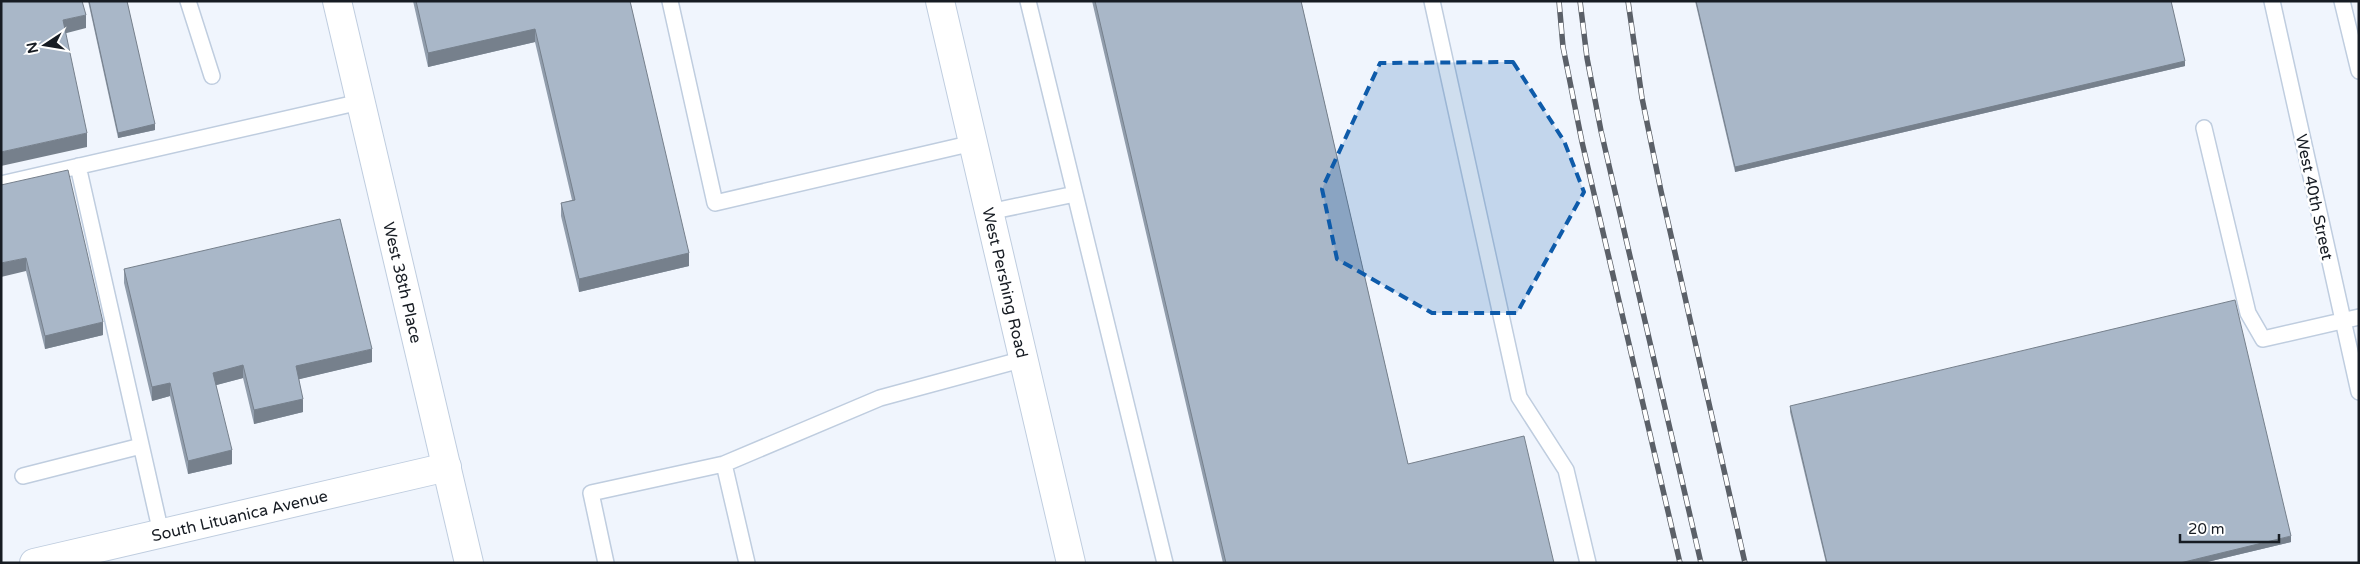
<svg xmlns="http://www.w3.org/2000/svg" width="2360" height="564" font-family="'Varela Round',sans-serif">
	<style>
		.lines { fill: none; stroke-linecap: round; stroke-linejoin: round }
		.service-casing { stroke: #bfcddf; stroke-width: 18 }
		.minor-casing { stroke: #bfcddf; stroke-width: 30 }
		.secondary-casing { stroke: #bfcddf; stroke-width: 30 }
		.service { stroke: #fff; stroke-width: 15 }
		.minor { stroke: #fff; stroke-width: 28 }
		.secondary { stroke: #fff; stroke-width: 28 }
		.rail-casing { stroke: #5b6068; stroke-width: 5.5 }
		.rail { stroke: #fff; stroke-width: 4; stroke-dasharray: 11; stroke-linecap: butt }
		.wall { fill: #919dac }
		.shaded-wall { fill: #76808c }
		.building { fill: #a9b7c8; stroke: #76808c }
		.marked { fill: #0e5baa; fill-opacity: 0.2; stroke: #0e5baa; stroke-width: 4; stroke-dasharray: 10 6; stroke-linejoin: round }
		.labels { text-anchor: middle; stroke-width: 5; stroke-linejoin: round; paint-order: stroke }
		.street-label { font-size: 16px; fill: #171c23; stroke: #fff }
	</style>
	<rect width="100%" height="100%" fill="#f0f5fd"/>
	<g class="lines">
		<defs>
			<path id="service" d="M 188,1 L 212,76
				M 670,1 L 715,203 L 973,143
				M 1028,1 L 1165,563
				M 1432,1 L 1519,397 L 1566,470 L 1588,563
				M 2272,1 L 2359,392
				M 2342,1 L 2359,71
				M 2204,128 L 2248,313 L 2263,339 L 2359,317
				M 78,166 L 161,533
				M 1,184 L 360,102
				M 989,212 L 1075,194
				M 724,464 L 747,563
				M 23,476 L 141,446
				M 606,563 L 591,493 L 724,464 L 880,398 L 1024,359"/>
			<g id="minor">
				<path id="s1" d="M 337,1 L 469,563"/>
				<path id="s2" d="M 34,563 L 447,467"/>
			</g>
			<g id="secondary">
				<path id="s3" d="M 940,1 L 1071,563"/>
			</g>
		</defs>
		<use href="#service" class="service-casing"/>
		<use href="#minor" class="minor-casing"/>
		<use href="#secondary" class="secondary-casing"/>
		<use href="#service" class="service"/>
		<use href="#minor" class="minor"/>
		<use href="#secondary" class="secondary"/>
		<defs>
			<path id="rail" d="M 1559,1 L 1563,47 L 1582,142 L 1680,563
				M 1580,1 L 1587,58 L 1601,131 L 1701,563
				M 1628,1 L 1642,98 L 1661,191 L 1745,563"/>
		</defs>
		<use href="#rail" class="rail-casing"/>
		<use href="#rail" class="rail"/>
	</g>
	<path class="wall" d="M 88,1 L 127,1 L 155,130 L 118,138 Z
		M 413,1 L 630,1 L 689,266 L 579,292 L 561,216 L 561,203 L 572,200 L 535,42 L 428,67 Z
		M 1092,1 L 1301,1 L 1408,464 L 1554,563 L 1223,563 Z
		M 1695,1 L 2171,1 L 2185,66 L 1735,172 Z
		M 1,185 L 103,335 L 45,349 L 26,271 Z
		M 124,269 L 372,362 L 299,379 L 303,412 L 254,424 L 243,378 L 216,385 L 232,464 L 188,474 L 170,396 L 152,401 L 124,283 Z
		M 1790,406 L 2291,542 L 2203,563 L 1826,563 L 1790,412 Z"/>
	<path class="shaded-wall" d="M 86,15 L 86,28 L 63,34 L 63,20 Z
		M 535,29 L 535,42 L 428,67 L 428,53 Z
		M 2185,61 L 2185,66 L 1735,172 L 1735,167 Z
		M 155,124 L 155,130 L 118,138 L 118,133 Z
		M 87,133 L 87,147 L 1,166 L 1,152 Z
		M 689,253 L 689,266 L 579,292 L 579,279 Z
		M 26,258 L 26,271 L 1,277 L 1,263 Z
		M 103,322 L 103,335 L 45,349 L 45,336 Z
		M 372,349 L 372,362 L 296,380 L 296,366 Z
		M 243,365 L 243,378 L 213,386 L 213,373 Z
		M 170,383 L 170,396 L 152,401 L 152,387 Z
		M 303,399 L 303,412 L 254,424 L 254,410 Z
		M 232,450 L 232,464 L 188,474 L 188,461 Z
		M 2291,536 L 2291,542 L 2203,563 L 2180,563 Z"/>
	<path class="building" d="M 1,1 L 82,1 L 86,15 L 63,20 L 87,133 L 1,152 Z
		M 89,1 L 127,1 L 155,124 L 118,133 Z
		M 416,1 L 630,1 L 689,253 L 579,279 L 561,203 L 575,200 L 535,29 L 428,53 Z
		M 1095,1 L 1301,1 L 1408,464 L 1524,436 L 1554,563 L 1226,563 Z
		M 1696,1 L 2171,1 L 2185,61 L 1735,167 Z
		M 68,170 L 103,322 L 45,336 L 26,258 L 1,263 L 1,185 Z
		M 340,219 L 372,349 L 296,366 L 303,399 L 254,410 L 243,365 L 213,373 L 232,450 L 188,461 L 170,383 L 152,387 L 124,269 Z
		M 2235,300 L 2291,536 L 2180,563 L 1827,563 L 1790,406 Z"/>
	<path class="marked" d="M 1513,62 L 1564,141 L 1584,192 L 1517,313 L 1432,313 L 1337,259 L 1322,189 L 1380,63 Z"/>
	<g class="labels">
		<g class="street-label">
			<text transform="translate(2315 197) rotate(78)" y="6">West 40th Street</text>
			<text dy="6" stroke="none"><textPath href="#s1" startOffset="289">West 38th Place</textPath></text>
			<text dy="6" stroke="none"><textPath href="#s3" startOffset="289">West Pershing Road</textPath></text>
			<text dy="6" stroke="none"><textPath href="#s2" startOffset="211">South Lituanica Avenue</textPath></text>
		</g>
	</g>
	<rect width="2360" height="564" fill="none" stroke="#171c23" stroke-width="5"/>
	<g transform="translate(45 45) rotate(258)" stroke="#ffffff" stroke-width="4" paint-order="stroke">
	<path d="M0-4L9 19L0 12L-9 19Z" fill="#171c23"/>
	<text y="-8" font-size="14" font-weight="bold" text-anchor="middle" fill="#171c23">N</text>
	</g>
	<path d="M2180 534v8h99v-8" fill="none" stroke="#171c23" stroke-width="2.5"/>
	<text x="2188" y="534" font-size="15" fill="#171c23" stroke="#ffffff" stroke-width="4" paint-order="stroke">20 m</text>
</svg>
